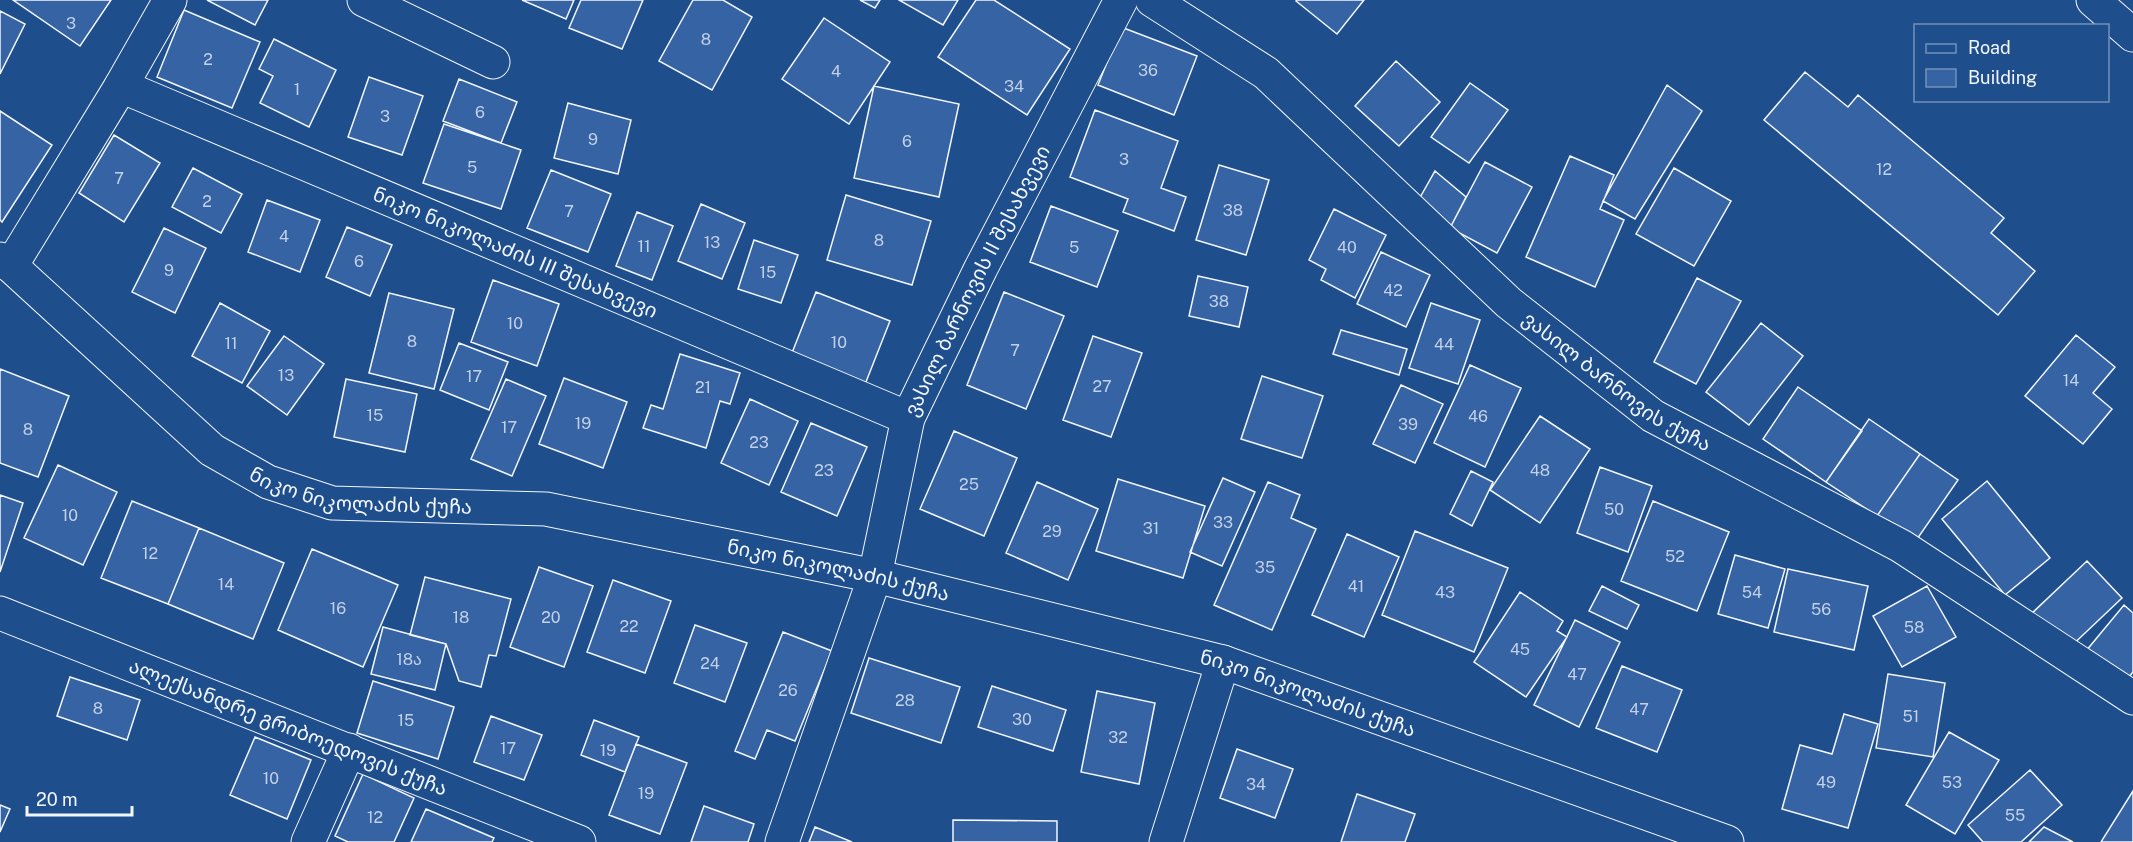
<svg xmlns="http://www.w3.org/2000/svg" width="2133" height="842" font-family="'Public Sans','Noto Sans Georgian',sans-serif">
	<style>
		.building { fill: #3563a3; stroke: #f2f6ff; stroke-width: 1.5 }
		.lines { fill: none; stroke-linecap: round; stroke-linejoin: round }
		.minor-casing { stroke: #f2f6ff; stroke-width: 35 }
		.major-casing { stroke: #f2f6ff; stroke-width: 35 }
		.minor { stroke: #1f4e8c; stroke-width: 33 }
		.major { stroke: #1f4e8c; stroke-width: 33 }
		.labels { text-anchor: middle; stroke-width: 4.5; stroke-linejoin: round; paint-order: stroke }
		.number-label { font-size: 16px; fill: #c3d1e8 }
		.street-label { font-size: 20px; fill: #f2f6ff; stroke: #1f4e8c }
	</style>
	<rect width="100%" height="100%" fill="#1f4e8c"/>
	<path class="building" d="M 13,0 L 111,0 L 80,46 Z
		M 207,0 L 268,0 L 255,25 Z
		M 522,0 L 574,0 L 566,19 Z
		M 581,0 L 643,0 L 622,49 L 569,28 Z
		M 693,0 L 723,0 L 752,17 L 712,90 L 659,61 Z
		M 860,0 L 880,0 L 875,8 Z
		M 899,0 L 958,0 L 943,25 Z
		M 976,0 L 994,0 L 1070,49 L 1027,115 L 938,57 Z
		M 1297,0 L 1364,0 L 1337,34 L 1296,1 Z
		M 184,10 L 260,42 L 232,108 L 157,77 Z
		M 0,11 L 25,24 L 0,74 Z
		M 824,18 L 890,62 L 849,124 L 782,79 Z
		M 1121,27 L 1197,56 L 1174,115 L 1098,85 Z
		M 274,39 L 336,70 L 309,127 L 260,103 L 273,76 L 259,69 Z
		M 1396,61 L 1440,102 L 1399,146 L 1355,106 Z
		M 1805,72 L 1848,107 L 1858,95 L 2004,218 L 1991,233 L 2035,271 L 1998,315 L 1764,120 Z
		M 369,77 L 423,96 L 402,155 L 348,137 Z
		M 459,79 L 517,102 L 501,143 L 443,121 Z
		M 1470,83 L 1508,110 L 1469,163 L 1431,137 Z
		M 1667,85 L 1702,111 L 1635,219 L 1603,201 Z
		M 874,86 L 959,104 L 939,197 L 854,178 Z
		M 568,103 L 631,120 L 618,174 L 554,158 Z
		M 1095,110 L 1178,141 L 1161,188 L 1186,197 L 1174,231 L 1123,212 L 1128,199 L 1070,177 Z
		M 0,111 L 52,145 L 2,222 L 0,220 Z
		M 444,124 L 521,150 L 501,209 L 423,183 Z
		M 114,135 L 160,163 L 124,222 L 79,193 Z
		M 1570,156 L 1614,175 L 1600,209 L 1624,220 L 1595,287 L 1526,257 Z
		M 1485,162 L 1532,187 L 1497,253 L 1450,228 Z
		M 1219,165 L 1269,180 L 1246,255 L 1196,240 Z
		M 193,168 L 242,194 L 221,233 L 172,207 Z
		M 1674,168 L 1731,201 L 1694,266 L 1636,234 Z
		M 551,170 L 611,194 L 588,252 L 527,228 Z
		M 1435,171 L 1466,197 L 1450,228 L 1418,201 Z
		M 846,195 L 931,221 L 912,285 L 827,260 Z
		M 267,200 L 320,220 L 300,272 L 248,252 Z
		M 701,204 L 745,223 L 722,279 L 678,261 Z
		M 1051,206 L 1118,231 L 1097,287 L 1030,262 Z
		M 1334,209 L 1386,235 L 1355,298 L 1321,280 L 1326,269 L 1309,260 Z
		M 637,212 L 673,226 L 652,280 L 616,266 Z
		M 347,227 L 392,245 L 370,296 L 326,277 Z
		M 164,228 L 206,248 L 175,313 L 132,292 Z
		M 754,240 L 798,255 L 781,303 L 738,289 Z
		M 1381,252 L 1430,275 L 1406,327 L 1357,304 Z
		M 1198,276 L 1248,287 L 1239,327 L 1189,316 Z
		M 1697,278 L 1741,301 L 1696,384 L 1654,362 Z
		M 493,280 L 559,304 L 537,366 L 471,342 Z
		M 816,292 L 890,321 L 862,392 L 788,363 Z
		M 1004,292 L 1064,316 L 1026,409 L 967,385 Z
		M 389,293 L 454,309 L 434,389 L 369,373 Z
		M 220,303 L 270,331 L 242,383 L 192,356 Z
		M 1431,303 L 1480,320 L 1458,384 L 1409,368 Z
		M 1761,323 L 1803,356 L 1749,425 L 1706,392 Z
		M 1341,330 L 1407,349 L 1399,375 L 1333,354 Z
		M 2076,335 L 2115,367 L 2093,393 L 2112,409 L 2083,444 L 2025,396 Z
		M 284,336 L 324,364 L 287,415 L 247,386 Z
		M 1093,336 L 1142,353 L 1111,437 L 1063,420 Z
		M 459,343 L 508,362 L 489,410 L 440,390 Z
		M 680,354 L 740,373 L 730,404 L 720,401 L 706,448 L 643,428 L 651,405 L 663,409 Z
		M 1470,365 L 1521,388 L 1485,467 L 1434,443 Z
		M 0,369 L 69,396 L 38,477 L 0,463 Z
		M 1262,376 L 1323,396 L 1302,458 L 1241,439 Z
		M 564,378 L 627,402 L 603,468 L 539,444 Z
		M 346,379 L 417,394 L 405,452 L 334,437 Z
		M 506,379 L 546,396 L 512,476 L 471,459 Z
		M 1401,385 L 1443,404 L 1415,463 L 1373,444 Z
		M 1798,387 L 1862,431 L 1826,482 L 1763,439 Z
		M 750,399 L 798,421 L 769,485 L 721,463 Z
		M 1540,416 L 1590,449 L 1540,523 L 1490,490 Z
		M 1869,419 L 1920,454 L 1877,516 L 1826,482 Z
		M 811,423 L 867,447 L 837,516 L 781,492 Z
		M 954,431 L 1017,458 L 984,536 L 920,509 Z
		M 1920,454 L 1958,480 L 1915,542 L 1877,516 Z
		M 58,465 L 117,492 L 83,565 L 24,538 Z
		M 1600,467 L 1652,486 L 1628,552 L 1577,533 Z
		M 1471,471 L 1493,482 L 1472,526 L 1450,514 Z
		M 1223,478 L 1255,492 L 1222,566 L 1190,552 Z
		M 1118,479 L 1205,506 L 1183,578 L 1096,551 Z
		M 1987,481 L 2050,558 L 2005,595 L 1942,519 Z
		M 1037,482 L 1098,509 L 1068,580 L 1006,553 Z
		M 1268,482 L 1300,495 L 1291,518 L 1316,529 L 1272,630 L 1214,605 Z
		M 0,495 L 23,503 L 0,572 Z
		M 132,501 L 199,528 L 168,604 L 101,578 Z
		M 1653,501 L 1729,532 L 1697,611 L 1621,581 Z
		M 199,528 L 284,563 L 253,639 L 168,604 Z
		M 1415,531 L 1508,568 L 1474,652 L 1382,615 Z
		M 1347,534 L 1399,557 L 1364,637 L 1312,615 Z
		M 312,549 L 398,585 L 363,667 L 278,630 Z
		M 1735,555 L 1785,569 L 1768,628 L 1718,614 Z
		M 2087,561 L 2122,598 L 2065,652 L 2029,616 Z
		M 539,567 L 593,586 L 564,667 L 510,647 Z
		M 1788,569 L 1868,586 L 1854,650 L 1774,632 Z
		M 425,577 L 511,599 L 496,656 L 489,655 L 481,687 L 459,681 L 446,644 L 410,635 Z
		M 613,580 L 671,601 L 645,673 L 587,652 Z
		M 1602,586 L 1639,605 L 1627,629 L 1589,611 Z
		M 1927,586 L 1956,637 L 1902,667 L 1873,616 Z
		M 1520,592 L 1563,621 L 1557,631 L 1567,637 L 1526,697 L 1474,662 Z
		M 2124,605 L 2133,613 L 2133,672 L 2125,682 L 2086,651 Z
		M 1575,620 L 1620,642 L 1579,727 L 1534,705 Z
		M 695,625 L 747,643 L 725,702 L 674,683 Z
		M 383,627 L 446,644 L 435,690 L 371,674 Z
		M 783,632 L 832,651 L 795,741 L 767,730 L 755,759 L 735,751 Z
		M 869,658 L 960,687 L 941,743 L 851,713 Z
		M 1622,666 L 1682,690 L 1657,752 L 1596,728 Z
		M 1888,674 L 1945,683 L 1933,757 L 1876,748 Z
		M 70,677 L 140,700 L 127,740 L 57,716 Z
		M 373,681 L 454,707 L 438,759 L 357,733 Z
		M 992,686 L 1066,710 L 1053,751 L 978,727 Z
		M 1097,691 L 1155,703 L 1139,784 L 1081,772 Z
		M 1844,714 L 1878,724 L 1848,828 L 1782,809 L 1800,745 L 1832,754 Z
		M 491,716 L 542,735 L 524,780 L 474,762 Z
		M 594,720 L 639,737 L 625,772 L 581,755 Z
		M 1949,732 L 1999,760 L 1955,834 L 1906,805 Z
		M 255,737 L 311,760 L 287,819 L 230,795 Z
		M 636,744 L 687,763 L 660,834 L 609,815 Z
		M 1237,749 L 1293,769 L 1275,818 L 1220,798 Z
		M 2030,770 L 2062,805 L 2021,842 L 1983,842 L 1968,825 Z
		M 363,774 L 414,798 L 394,842 L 348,842 L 335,836 Z
		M 2133,791 L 2133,842 L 2101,842 Z
		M 1357,794 L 1415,814 L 1405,842 L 1341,842 Z
		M 0,805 L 10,809 L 0,832 Z
		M 704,806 L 754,824 L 748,842 L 691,842 Z
		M 426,809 L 494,838 L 492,842 L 411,842 Z
		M 953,820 L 1057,821 L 1057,842 L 953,842 Z
		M 815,827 L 852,842 L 809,842 Z
		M 2044,827 L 2073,842 L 2029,842 Z"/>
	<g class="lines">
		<defs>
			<g id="minor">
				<path d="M 364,0 L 493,62"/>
				<path id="s1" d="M 1152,0 L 1266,73 L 1509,303 L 1653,416 L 1901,546 L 2133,698"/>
				<path id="s2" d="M 121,86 L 908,418"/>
				<path id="s3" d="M 0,259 L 11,266 L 212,450 L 268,482 L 332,503 L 546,509 L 875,576 L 1223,662 L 1727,842"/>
				<path d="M 11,266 L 121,86 L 170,0"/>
				<path id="s4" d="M 0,613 L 579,842"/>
				<path d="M 308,842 L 349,750"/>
				<path id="s5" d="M 782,842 L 875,576 L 908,418 L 981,268 L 1121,0"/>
				<path d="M 1166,842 L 1223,662"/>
			</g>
			<path id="major" d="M 2093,0 L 2133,35"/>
		</defs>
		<use href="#minor" class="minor-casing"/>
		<use href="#major" class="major-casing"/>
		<use href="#minor" class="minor"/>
		<use href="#major" class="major"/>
	</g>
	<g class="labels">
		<g class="number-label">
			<text x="71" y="29">3</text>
			<text x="706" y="45">8</text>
			<text x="208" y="65">2</text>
			<text x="1148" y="76">36</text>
			<text x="836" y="77">4</text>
			<text x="1014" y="92">34</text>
			<text x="297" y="95">1</text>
			<text x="480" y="118">6</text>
			<text x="385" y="122">3</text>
			<text x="593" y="145">9</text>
			<text x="907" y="147">6</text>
			<text x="1124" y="165">3</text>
			<text x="472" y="173">5</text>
			<text x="1884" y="175">12</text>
			<text x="119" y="184">7</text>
			<text x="207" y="207">2</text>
			<text x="1233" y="216">38</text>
			<text x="569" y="217">7</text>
			<text x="284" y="242">4</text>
			<text x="879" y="246">8</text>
			<text x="712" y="248">13</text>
			<text x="644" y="252">11</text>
			<text x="1074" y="253">5</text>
			<text x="1347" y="253">40</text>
			<text x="359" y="267">6</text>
			<text x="169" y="276">9</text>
			<text x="768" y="278">15</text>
			<text x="1393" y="296">42</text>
			<text x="1219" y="307">38</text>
			<text x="515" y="329">10</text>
			<text x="412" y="347">8</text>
			<text x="839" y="348">10</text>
			<text x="231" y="349">11</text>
			<text x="1444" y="350">44</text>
			<text x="1015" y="356">7</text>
			<text x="286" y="381">13</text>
			<text x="474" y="382">17</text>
			<text x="2071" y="386">14</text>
			<text x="1102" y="392">27</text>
			<text x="703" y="393">21</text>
			<text x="375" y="421">15</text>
			<text x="1478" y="422">46</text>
			<text x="583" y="429">19</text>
			<text x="1408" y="430">39</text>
			<text x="509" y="433">17</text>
			<text x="28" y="435">8</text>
			<text x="759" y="448">23</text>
			<text x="824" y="476">23</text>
			<text x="1540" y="476">48</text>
			<text x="969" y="490">25</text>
			<text x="1614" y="515">50</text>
			<text x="70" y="521">10</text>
			<text x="1223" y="528">33</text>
			<text x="1151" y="534">31</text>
			<text x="1052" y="537">29</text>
			<text x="150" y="559">12</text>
			<text x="1675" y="562">52</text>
			<text x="1265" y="573">35</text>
			<text x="226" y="590">14</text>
			<text x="1356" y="592">41</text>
			<text x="1445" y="598">43</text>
			<text x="1752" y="598">54</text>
			<text x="338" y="614">16</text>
			<text x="1821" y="615">56</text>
			<text x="461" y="623">18</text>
			<text x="551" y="623">20</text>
			<text x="629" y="632">22</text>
			<text x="1914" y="633">58</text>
			<text x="1520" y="655">45</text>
			<text x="409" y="665">18ა</text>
			<text x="710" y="669">24</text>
			<text x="1577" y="680">47</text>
			<text x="788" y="696">26</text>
			<text x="905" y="706">28</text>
			<text x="98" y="714">8</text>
			<text x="1639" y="715">47</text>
			<text x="1911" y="722">51</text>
			<text x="1022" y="725">30</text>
			<text x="406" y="726">15</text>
			<text x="1118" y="743">32</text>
			<text x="508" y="754">17</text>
			<text x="608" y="756">19</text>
			<text x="271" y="784">10</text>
			<text x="1826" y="788">49</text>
			<text x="1952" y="788">53</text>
			<text x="1256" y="790">34</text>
			<text x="646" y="799">19</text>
			<text x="2015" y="821">55</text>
			<text x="375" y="823">12</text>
		</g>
		<g class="street-label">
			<text dy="7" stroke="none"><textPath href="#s2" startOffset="428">ნიკო ნიკოლაძის III შესახვევი</textPath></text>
			<text dy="7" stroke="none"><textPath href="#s5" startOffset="597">ვასილ ბარნოვის II შესახვევი</textPath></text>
			<text dy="7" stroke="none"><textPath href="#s1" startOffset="604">ვასილ ბარნოვის ქუჩა</textPath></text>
			<text dy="7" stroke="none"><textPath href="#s3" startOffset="444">ნიკო ნიკოლაძის ქუჩა</textPath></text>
			<text dy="7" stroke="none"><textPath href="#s3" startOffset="930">ნიკო ნიკოლაძის ქუჩა</textPath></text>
			<text dy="7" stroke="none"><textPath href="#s3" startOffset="1416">ნიკო ნიკოლაძის ქუჩა</textPath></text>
			<text dy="7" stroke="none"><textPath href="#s4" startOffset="310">ალექსანდრე გრიბოედოვის ქუჩა</textPath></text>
		</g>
	</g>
	<rect x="1914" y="24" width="195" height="78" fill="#1f4e8c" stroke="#7391ba" stroke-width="1.5"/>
	<rect x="1926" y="44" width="30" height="9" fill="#1f4e8c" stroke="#7391ba" stroke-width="1.5"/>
	<text x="1968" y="54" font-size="18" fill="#f2f6ff">Road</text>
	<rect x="1926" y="69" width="30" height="18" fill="#3563a3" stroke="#7391ba" stroke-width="1.5"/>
	<text x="1968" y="84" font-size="18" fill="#f2f6ff">Building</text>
	<path d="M27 806v9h105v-9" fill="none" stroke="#f2f6ff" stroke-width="3"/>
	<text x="36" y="806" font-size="18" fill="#f2f6ff" stroke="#1f4e8c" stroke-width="4.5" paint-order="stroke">20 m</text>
</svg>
